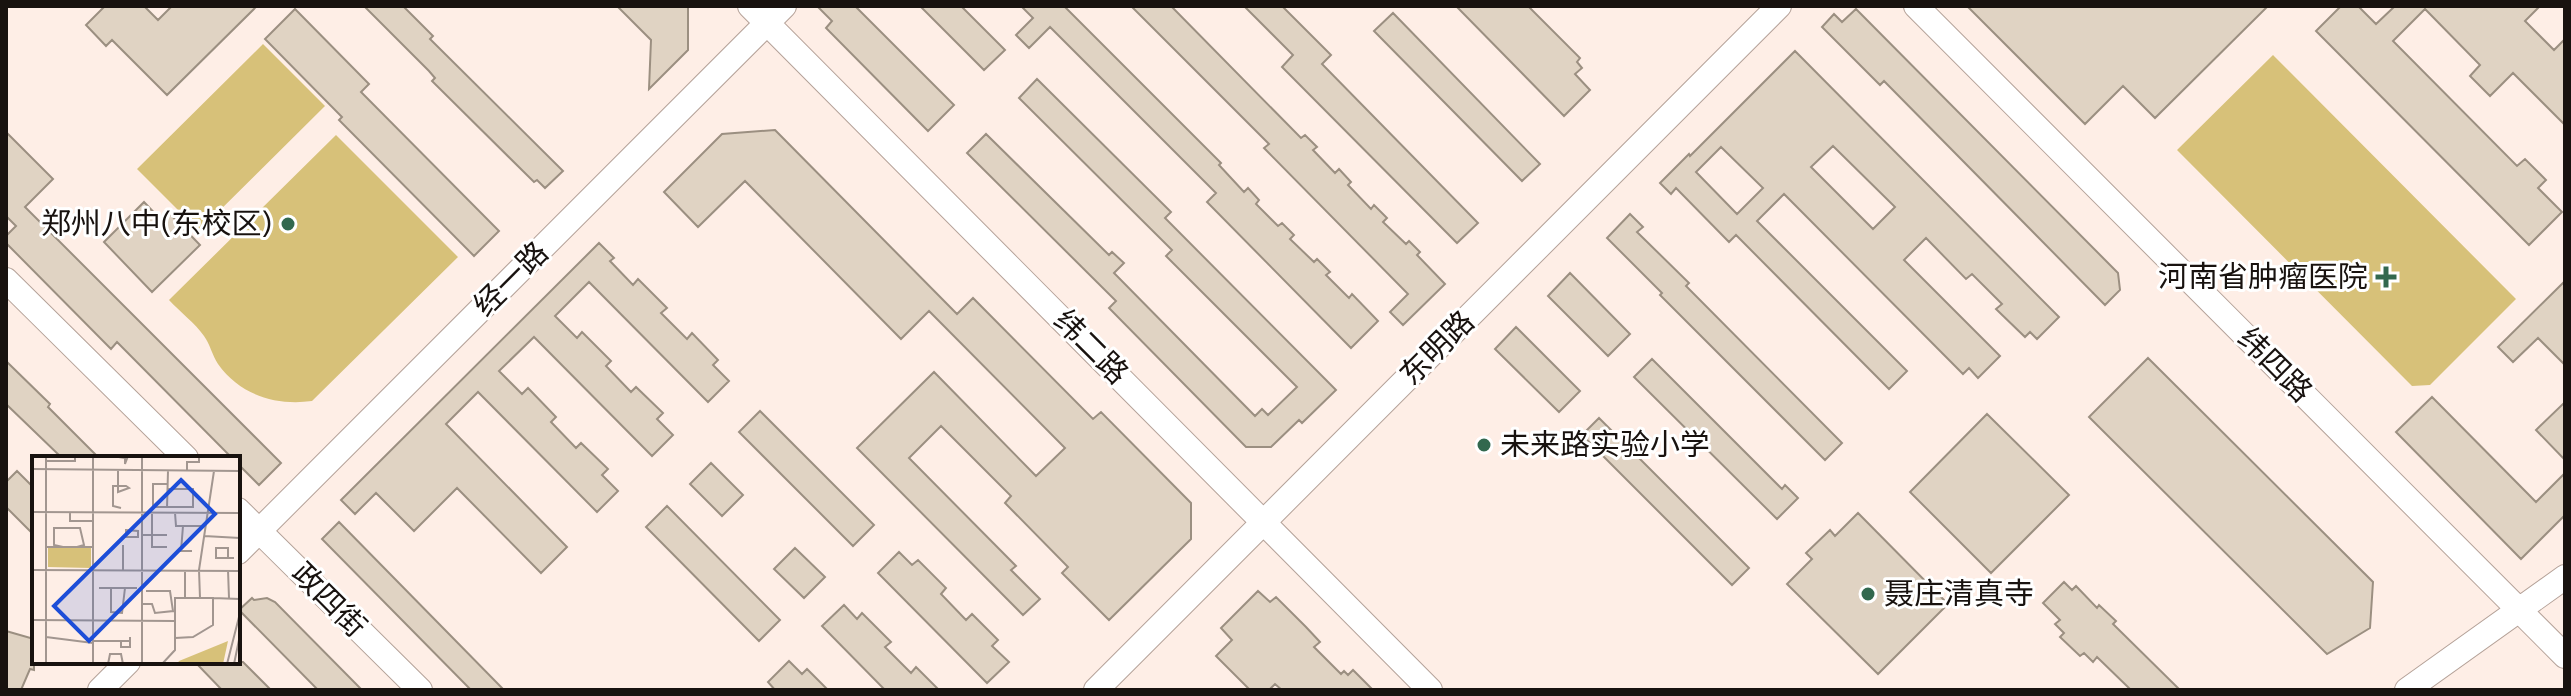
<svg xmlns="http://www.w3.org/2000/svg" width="2571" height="696" font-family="Figtree,'Noto Sans SC',sans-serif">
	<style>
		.green { fill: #d7c179 }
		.building { fill: #e0d3c3; stroke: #9b8f81; stroke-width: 2; fill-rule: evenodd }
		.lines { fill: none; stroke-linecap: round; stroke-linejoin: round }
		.minor-casing { stroke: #b5a299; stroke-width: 26 }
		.minor { stroke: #fff; stroke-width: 24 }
		.poi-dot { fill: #32684e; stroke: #fff; stroke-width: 3 }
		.labels { text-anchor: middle; stroke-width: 6; stroke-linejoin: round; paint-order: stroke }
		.poi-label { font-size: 30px; fill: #18120f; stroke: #fff; text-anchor: end }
		.street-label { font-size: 30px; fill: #18120f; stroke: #fff }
		.inset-road { fill: none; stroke: #a29690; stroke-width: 2 }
		.view { fill: #1d4ed8; fill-opacity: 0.15; stroke: #1d4ed8; stroke-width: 4 }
		.inset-edge { fill: none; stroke: #18120f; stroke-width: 4 }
	</style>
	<rect width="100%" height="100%" fill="#feeee6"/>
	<path class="green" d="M 263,44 L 325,106 L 199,231 L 137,169 Z
		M 2273,55 L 2516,299 L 2430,385 L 2412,386 L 2177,150 Z
		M 336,135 L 458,257 L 312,401 C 276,406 240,395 218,364 C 212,355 210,344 204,336 C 195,323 180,312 169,300 Z"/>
	<path class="building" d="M 105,6 L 144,6 L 158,20 L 172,6 L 257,6 L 167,95 L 112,40 L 106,46 L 86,25 Z
		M 364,6 L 403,6 L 433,36 L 430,39 L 563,171 L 545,188 L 537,180 L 534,182 L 432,81 L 435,78 L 429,71 Z
		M 617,6 L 688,6 L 688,50 L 649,89 L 651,40 Z
		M 817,6 L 855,6 L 954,105 L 928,131 L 826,28 L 832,21 Z
		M 920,6 L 961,6 L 1005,50 L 984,70 Z
		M 1021,6 L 1064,6 L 1221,163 L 1219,165 L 1244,192 L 1248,188 L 1259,200 L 1256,204 L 1278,226 L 1282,223 L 1294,235 L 1290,239 L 1314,262 L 1317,259 L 1330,272 L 1326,275 L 1349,298 L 1352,294 L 1378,321 L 1351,348 L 1207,202 L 1216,193 L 1050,27 L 1029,48 L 1016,35 L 1033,18 Z
		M 1131,6 L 1171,6 L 1301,138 L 1305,135 L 1317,147 L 1313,150 L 1335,173 L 1339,169 L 1351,182 L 1348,185 L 1371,209 L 1374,205 L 1387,218 L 1383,222 L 1406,244 L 1409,241 L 1420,252 L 1417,255 L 1445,284 L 1403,325 L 1390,312 L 1408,294 L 1264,148 L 1269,144 Z
		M 1244,6 L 1282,6 L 1331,55 L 1322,64 L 1478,223 L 1457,243 L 1282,67 L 1293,55 Z
		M 1456,6 L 1528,6 L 1580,58 L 1577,62 L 1582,68 L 1575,74 L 1590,90 L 1564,116 Z
		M 1967,6 L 2268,6 L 2155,118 L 2123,86 L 2085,124 Z
		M 2341,6 L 2358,6 L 2376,24 L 2395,6 L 2540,6 L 2525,21 L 2554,50 L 2565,39 L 2565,125 L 2513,73 L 2490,96 L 2470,76 L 2480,65 L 2425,9 L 2393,41 L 2517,166 L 2525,159 L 2546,180 L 2538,188 L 2562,212 L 2529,245 L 2316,31 Z
		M 295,9 L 369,84 L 361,92 L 499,231 L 474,256 L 339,120 L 342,117 L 265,39 Z
		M 1856,9 L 2118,273 L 2120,290 L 2105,305 L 1884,81 L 1880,85 L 1822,27 L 1834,14 L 1842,22 Z
		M 1393,13 L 1540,164 L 1522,181 L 1374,31 Z
		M 1795,51 L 2059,317 L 2037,339 L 2030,332 L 2025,337 L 1996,309 L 2002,304 L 1972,274 L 1966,279 L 1926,238 L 1904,260 L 2000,356 L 1978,378 L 1969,368 L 1963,374 L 1784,194 L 1757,221 L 1907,371 L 1889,389 L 1736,235 L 1729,242 L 1676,188 L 1671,194 L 1660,183 L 1689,154 L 1690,156 ZM 1833,146 L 1895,207 L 1873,229 L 1811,167 ZM 1721,147 L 1763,188 L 1737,214 L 1696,172 Z
		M 1037,79 L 1171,212 L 1165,218 L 1336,390 L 1302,423 L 1299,420 L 1271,447 L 1246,447 L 1109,308 L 1116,301 L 967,153 L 986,134 L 1109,255 L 1112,252 L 1124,263 L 1114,273 L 1255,416 L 1262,409 L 1268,415 L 1297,387 L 1166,256 L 1172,250 L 1019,98 Z
		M 775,130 L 957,314 L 973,298 L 1093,419 L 1101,412 L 1191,503 L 1191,539 L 1109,620 L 1062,573 L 1068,567 L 1005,503 L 1011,496 L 941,426 L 909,458 L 1016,566 L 1011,570 L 1040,599 L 1023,615 L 857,448 L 934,372 L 1036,476 L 1065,448 L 929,311 L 901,339 L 745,181 L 698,227 L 664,192 L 722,134 Z
		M 6,132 L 53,179 L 25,207 L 281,463 L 259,485 L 238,464 L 238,458 L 232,458 L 117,342 L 111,349 L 6,243 L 6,236 L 16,226 L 6,216 Z
		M 144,202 L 162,221 L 170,214 L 200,245 L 152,292 L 104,242 Z
		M 1630,214 L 1643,227 L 1637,232 L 1689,283 L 1686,286 L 1842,443 L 1825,460 L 1660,295 L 1662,293 L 1607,238 Z
		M 599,243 L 614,258 L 610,261 L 633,285 L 638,279 L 667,308 L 661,313 L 687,339 L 692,333 L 718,360 L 713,365 L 729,381 L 708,402 L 589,282 L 555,316 L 577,338 L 582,332 L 611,361 L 606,366 L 631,392 L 636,387 L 663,413 L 657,419 L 673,435 L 652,456 L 534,337 L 499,371 L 522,394 L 528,388 L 556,417 L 551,422 L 576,448 L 581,443 L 608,469 L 602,475 L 618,491 L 597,512 L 478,392 L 446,424 L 567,547 L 541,573 L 457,488 L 414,531 L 376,493 L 355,514 L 341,500 Z
		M 1570,273 L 1630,334 L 1608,356 L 1548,296 Z
		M 2565,281 L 2565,365 L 2538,338 L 2513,362 L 2498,347 Z
		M 1516,327 L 1580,391 L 1559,412 L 1495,349 Z
		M 2148,358 L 2373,582 L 2370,628 L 2327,654 L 2089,417 Z
		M 1652,359 L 1782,489 L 1785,485 L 1798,498 L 1777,519 L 1634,377 Z
		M 6,361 L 50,404 L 48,407 L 99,458 L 62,458 L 6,404 Z
		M 2432,397 L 2536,502 L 2565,473 L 2565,515 L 2521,559 L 2396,432 Z
		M 2565,402 L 2565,460 L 2536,430 Z
		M 760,411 L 874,525 L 853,546 L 739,432 Z
		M 1987,414 L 2069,495 L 1991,573 L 1910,492 Z
		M 1599,418 L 1749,568 L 1732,585 L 1582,435 Z
		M 711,463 L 743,495 L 722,516 L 690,484 Z
		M 17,471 L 34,488 L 34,535 L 6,507 L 6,482 Z
		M 667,506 L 780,620 L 759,641 L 646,527 Z
		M 1858,513 L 1948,604 L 1878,674 L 1787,584 L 1812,559 L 1806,553 L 1830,530 L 1835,536 Z
		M 339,522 L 504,690 L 471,690 L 322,539 Z
		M 795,548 L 825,577 L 804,598 L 774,569 Z
		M 899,552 L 912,565 L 918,560 L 946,588 L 941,594 L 966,620 L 972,614 L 998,640 L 992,646 L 1009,662 L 987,683 L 878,573 Z
		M 2064,582 L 2072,590 L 2076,586 L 2097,608 L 2099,605 L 2116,621 L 2113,624 L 2180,690 L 2131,690 L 2097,657 L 2093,662 L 2084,653 L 2080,656 L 2060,637 L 2064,633 L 2055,624 L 2060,620 L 2043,603 Z
		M 1258,591 L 1270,602 L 1276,597 L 1306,627 L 1320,642 L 1314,647 L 1341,674 L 1344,671 L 1348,675 L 1353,670 L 1373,690 L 1282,690 L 1275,684 L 1269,690 L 1250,690 L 1216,656 L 1232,640 L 1221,628 Z
		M 252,598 L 254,600 L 267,598 L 275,602 L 362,690 L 318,690 L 239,610 Z
		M 844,605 L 857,619 L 862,613 L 891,642 L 885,647 L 911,673 L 916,667 L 939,690 L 885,690 L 822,626 Z
		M 6,631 L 34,639 L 34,670 L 30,669 L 21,690 L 6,690 Z
		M 789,661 L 802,674 L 807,669 L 828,690 L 775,690 L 768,682 Z
		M 195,662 L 243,662 L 271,690 L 222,690 Z"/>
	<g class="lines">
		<defs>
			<path id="minor" d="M 750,6 L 1430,690
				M 1916,6 L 2565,656
				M 6,280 L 186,458
				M 238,510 L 420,690
				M 238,552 L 784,6
				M 100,690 L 128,662
				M 1096,690 L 1779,6
				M 2407,690 L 2565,577"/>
		</defs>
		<use href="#minor" class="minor-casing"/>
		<use href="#minor" class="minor"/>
	</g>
	<g class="poi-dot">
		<circle cx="288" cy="224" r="8"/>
		<path d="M2382 265h8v8h8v8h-8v8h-8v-8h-8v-8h8z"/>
		<circle cx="1484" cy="445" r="8"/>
		<circle cx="1868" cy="594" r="8"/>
	</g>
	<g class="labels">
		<g class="poi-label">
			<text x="272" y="234">郑州八中(东校区)</text>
			<text x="2368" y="287">河南省肿瘤医院</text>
			<text x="1500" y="455" text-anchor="start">未来路实验小学</text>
			<text x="1884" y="604" text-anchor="start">聂庄清真寺</text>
		</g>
		<g class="street-label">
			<text transform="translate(511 279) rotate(-45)" y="10">经一路</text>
			<text transform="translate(1091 347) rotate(45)" y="10">纬二路</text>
			<text transform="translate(1437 348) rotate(-45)" y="10">东明路</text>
			<text transform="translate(2275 365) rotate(45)" y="10">纬四路</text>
			<text transform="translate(329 600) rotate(45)" y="10">政四街</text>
		</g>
	</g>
	<g transform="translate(32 456)">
		<rect width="208" height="208" fill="#feeee6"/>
		<path d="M 16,92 L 59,92 L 59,112 L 16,111 ZM 196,185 L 191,208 L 145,208 L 147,205 Z" fill="#d7c179"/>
		<path class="inset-road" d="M 61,0 L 61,208M 80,0 L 93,2 L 93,8 L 96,0M 110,0 L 110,208M 14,5 L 43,5 L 43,0M 0,13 L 208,15M 86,13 L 86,36 L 97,32 L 94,30 L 81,30 L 81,50 L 89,52M 155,15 L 155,6 L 167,6 L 167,0M 135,33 L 161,33 L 161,51 L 121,51 L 121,28 L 136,28M 135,52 L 136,15M 0,56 L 208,57M 38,57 L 38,65 L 61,65M 120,57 L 120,91 L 135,91M 143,57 L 144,70 L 169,70M 151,70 L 149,95 L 160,95M 94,74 L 106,75 L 106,81 L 94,81 ZM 110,79 L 135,79M 172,80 L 208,82M 13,91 L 61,91M 31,91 L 22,89 L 22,72 L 48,72 L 52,89 L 45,91M 196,102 L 196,92 L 184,92 L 184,102 L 202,102M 0,114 L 208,115M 91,114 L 91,89M 153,114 L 153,142M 167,114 L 182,15M 167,114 L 168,142M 196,114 L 197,142M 67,132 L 105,132M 79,132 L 79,156 L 90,157 L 93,132M 181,142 L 208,143M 110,148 L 120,148 L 123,157 L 141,155 L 138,135 L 114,135M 0,164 L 143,165M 14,181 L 61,187M 61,185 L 98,185M 89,185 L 89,191 L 98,191 L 98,181M 14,208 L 14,0M 76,208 L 78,198 L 89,198 L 91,208M 130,208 L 143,194 L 143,142 L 181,142 L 181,169 L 161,181 L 143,182M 195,208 L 208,157M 202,208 L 208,179"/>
		<path class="view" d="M 149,24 L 183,58 L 57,185 L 22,150 Z"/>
		<rect width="208" height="208" class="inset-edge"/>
	</g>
	<rect width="2571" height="696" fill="none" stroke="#18120f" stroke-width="16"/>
</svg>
